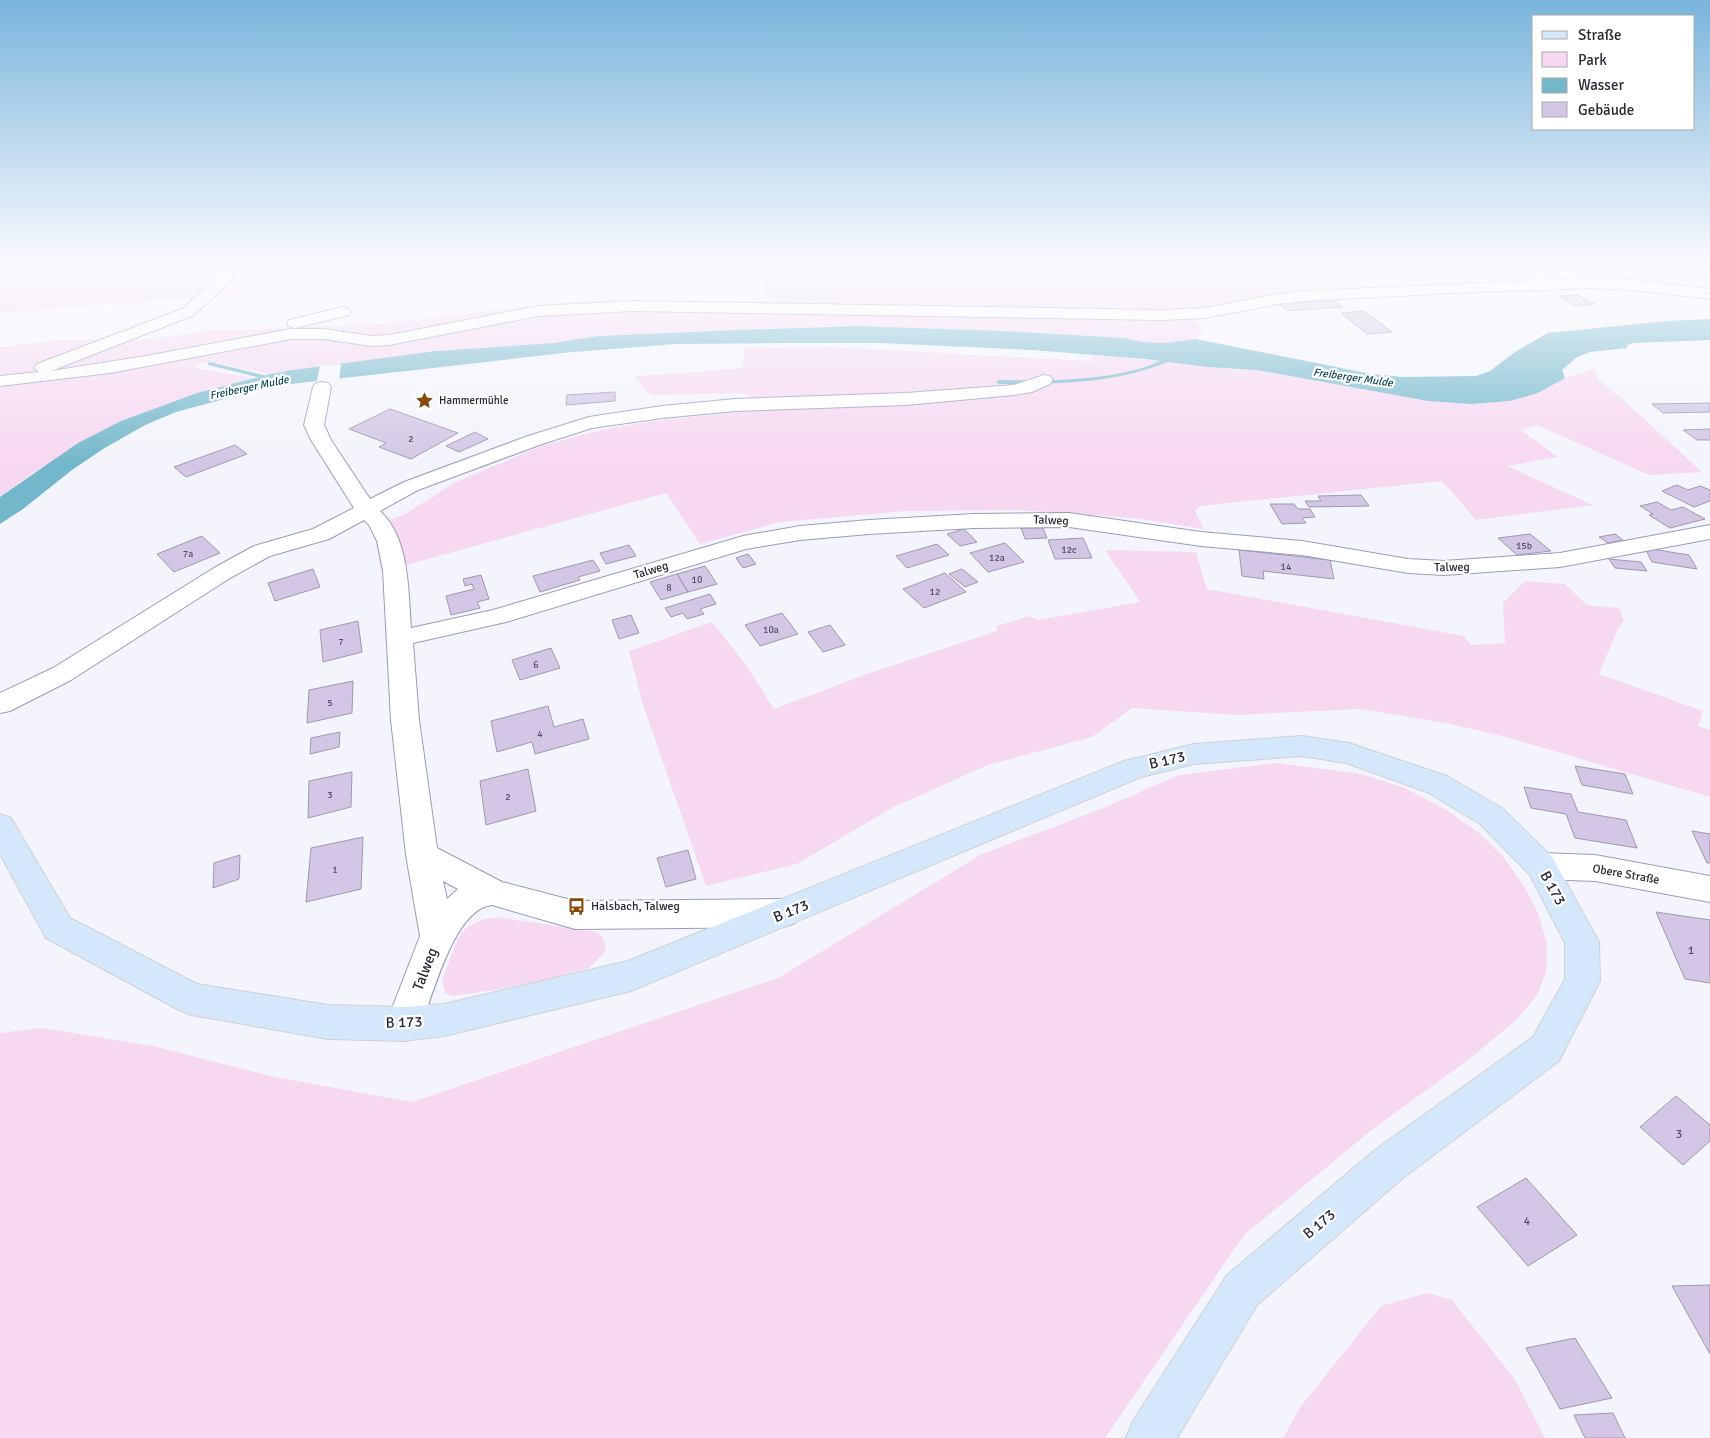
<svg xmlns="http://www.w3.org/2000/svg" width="1710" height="1438" font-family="Signika,sans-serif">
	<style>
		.green { fill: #f7d8f1 }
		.water { fill: #73b7ca }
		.pier { fill: #f4f5fc }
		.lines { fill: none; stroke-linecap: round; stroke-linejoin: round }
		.stream { fill: #73b7ca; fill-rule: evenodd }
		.building { fill: #d3c7e5; stroke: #a296b3 }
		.minor-casing { stroke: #979dbb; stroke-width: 2 }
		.major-casing { stroke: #cfd0d3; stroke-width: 2 }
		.minor { fill: #fff; fill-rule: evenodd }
		.major { fill: #d5e8fb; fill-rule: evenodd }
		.labels { text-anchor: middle; stroke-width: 4.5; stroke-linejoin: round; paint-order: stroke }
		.number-label { font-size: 10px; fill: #525061 }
		.far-water-label { font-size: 11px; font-style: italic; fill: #0a4856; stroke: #fff }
		.far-poi-label { font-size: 11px; fill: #272935; stroke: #fff; text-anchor: start }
		.street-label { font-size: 12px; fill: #272935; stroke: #fff }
		.poi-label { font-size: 12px; fill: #272935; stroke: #fff; text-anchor: start }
		.near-number-label { font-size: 12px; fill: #525061 }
		.near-street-label { font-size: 15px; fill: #272935; stroke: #fff }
	</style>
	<rect width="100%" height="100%" fill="#f4f5fc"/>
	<path class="green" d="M 0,263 L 232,263 L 246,280 L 303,270 L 345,268 L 369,279 L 367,284 L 357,288 L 246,294 L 0,313 Z
		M 453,263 L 550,267 L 568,263 L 579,263 L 589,267 L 602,263 L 625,263 L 629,270 L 396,286 L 439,267 Z
		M 787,263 L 867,263 L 934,279 L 946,286 L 959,283 L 1009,281 L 977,277 L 921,263 L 1363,263 L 1352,275 L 1331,280 L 1311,290 L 1277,294 L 1197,311 L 1194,319 L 1203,331 L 1196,339 L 1166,343 L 1142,342 L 1125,338 L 1004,331 L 858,326 L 805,327 L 598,336 L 554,343 L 436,351 L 270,374 L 216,363 L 200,363 L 194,366 L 200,369 L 253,378 L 197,393 L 121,421 L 33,473 L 0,497 L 0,347 L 57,340 L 130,340 L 167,337 L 203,331 L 380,324 L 537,305 L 608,299 L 679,302 L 779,301 L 770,298 L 761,292 C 761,274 773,270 787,263 Z
		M 1640,263 L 1710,263 L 1710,291 L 1609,280 L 1608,275 L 1646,274 L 1651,271 L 1648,266 Z
		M 834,347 L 1069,360 L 1093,361 L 1092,355 L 1173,362 L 1207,367 L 1257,370 L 1428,401 L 1471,404 L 1510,401 L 1538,393 L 1565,378 L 1594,369 L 1599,380 L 1639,414 L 1702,472 L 1649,475 L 1537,425 L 1521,430 L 1558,457 L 1507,466 L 1593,505 L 1476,520 L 1442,481 L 1200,506 L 1195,511 L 1204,529 L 1134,518 L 1016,510 L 907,511 L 780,522 L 700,544 L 666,493 L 381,572 L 374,526 L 405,514 L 456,482 L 541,446 L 601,430 L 655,421 L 762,409 L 745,393 L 652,395 L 645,391 L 635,376 L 685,373 L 742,368 L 745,348 Z
		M 1105,550 L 1196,552 L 1207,589 L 1464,636 L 1471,645 L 1505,643 L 1503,603 L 1525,581 L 1565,584 L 1587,605 L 1619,608 L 1624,620 L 1617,631 L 1599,674 L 1703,711 L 1698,726 L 1710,730 L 1710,797 L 1506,737 L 1445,723 L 1361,709 L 1236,715 L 1132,708 L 1092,737 L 988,765 L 892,808 L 797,864 L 706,886 L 643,705 L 629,651 L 712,622 L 747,666 L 774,709 L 867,674 L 997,631 L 997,626 L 1029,616 L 1038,620 L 1140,602 Z
		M 1277,763 L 1361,774 L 1405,788 L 1445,809 L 1478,832 L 1502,855 L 1523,885 L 1538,913 L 1547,943 L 1546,972 L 1537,996 L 1516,1020 L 1472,1057 L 1373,1129 L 1244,1235 L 1105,1438 L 0,1438 L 0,1033 L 42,1028 L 153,1046 L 275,1077 L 412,1102 L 778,978 L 982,854 L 1101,809 L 1179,775 Z
		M 497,917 L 596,932 L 603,938 L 606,951 L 589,968 L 548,979 L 501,989 L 453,996 L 445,993 L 442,981 L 457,940 L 465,929 L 481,920 Z
		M 1427,1293 L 1452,1300 L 1514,1378 L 1545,1438 L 1283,1438 L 1301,1406 L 1381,1306 Z"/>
	<path class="water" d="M 1710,319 L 1710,340 L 1633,343 L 1627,345 L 1627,348 L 1590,352 L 1577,357 L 1562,370 L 1565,378 L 1538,393 L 1510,401 L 1471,404 L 1428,401 L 1257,370 L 1207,367 L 1145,359 L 1032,350 L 880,343 L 790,343 L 676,344 L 573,352 L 273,386 L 176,412 L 145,425 L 103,449 L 72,470 L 23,509 L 0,524 L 0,497 L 78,443 L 121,421 L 197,393 L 270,374 L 293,370 L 436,351 L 554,343 L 598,336 L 736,330 L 858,326 L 1004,331 L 1125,338 L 1142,342 L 1166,343 L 1196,339 L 1371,374 L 1403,377 L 1476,376 L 1490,371 L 1515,352 L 1548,333 L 1666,321 Z"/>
	<path class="pier" d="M 341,364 L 339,382 L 316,384 L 320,366 Z"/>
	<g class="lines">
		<path class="stream" d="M 1175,355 L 1178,357 L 1177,358 C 1121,384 1059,384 999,384 L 996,382 L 999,380 C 1044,381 1091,381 1135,370 C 1149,367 1161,360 1175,355 Z
			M 210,362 L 275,378 L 276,379 L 273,381 L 208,365 L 208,363 Z"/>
	</g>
	<path class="building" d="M 1575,263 L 1600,263 L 1606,268 L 1579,267 Z
		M 1578,295 L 1595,304 L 1575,306 L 1559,296 Z
		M 1330,297 L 1342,307 L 1287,311 L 1276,301 Z
		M 1364,311 L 1392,332 L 1367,334 L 1341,313 Z
		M 615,392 L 615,401 L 566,405 L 567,395 Z
		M 1710,403 L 1710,412 L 1663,413 L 1652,404 Z
		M 390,409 L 427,422 L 458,433 L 411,459 L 379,447 L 386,443 L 349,429 Z
		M 1710,429 L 1710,440 L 1697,440 L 1683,430 Z
		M 475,432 L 488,439 L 459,452 L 446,446 Z
		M 235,445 L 247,454 L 186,477 L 174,467 Z
		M 1677,485 L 1688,490 L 1700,486 L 1710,490 L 1710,501 L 1694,507 L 1662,491 Z
		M 1361,495 L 1369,506 L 1309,507 L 1305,501 L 1321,501 L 1318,496 Z
		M 1657,502 L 1671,510 L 1683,507 L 1705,519 L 1670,528 L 1649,515 L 1653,514 L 1640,506 Z
		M 1270,504 L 1294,504 L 1298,509 L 1310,509 L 1315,517 L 1302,518 L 1306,523 L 1282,524 Z
		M 1021,528 L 1043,528 L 1047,538 L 1025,539 Z
		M 964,529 L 977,542 L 960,546 L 947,534 Z
		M 1530,534 L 1551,551 L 1517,555 L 1498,538 Z
		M 1615,534 L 1623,540 L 1608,543 L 1599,537 Z
		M 202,536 L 220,553 L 174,572 L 157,554 Z
		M 1083,538 L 1092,558 L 1055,559 L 1048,540 Z
		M 1005,543 L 1024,562 L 988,572 L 970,553 Z
		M 937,544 L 949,555 L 907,568 L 896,556 Z
		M 629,545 L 636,556 L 606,564 L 600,553 Z
		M 1645,548 L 1689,555 L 1697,569 L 1652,562 Z
		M 1239,550 L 1330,560 L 1334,579 L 1263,571 L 1264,579 L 1242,576 Z
		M 748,554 L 756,564 L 743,568 L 736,558 Z
		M 1609,559 L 1641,562 L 1647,571 L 1615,568 Z
		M 593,560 L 600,571 L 578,577 L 580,580 L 540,592 L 533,576 Z
		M 705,566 L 717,584 L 688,592 L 677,574 Z
		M 313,569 L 320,587 L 275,601 L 268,583 Z
		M 962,569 L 978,582 L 965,587 L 949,574 Z
		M 945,573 L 966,592 L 924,608 L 903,589 Z
		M 677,574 L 688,592 L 661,600 L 650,582 Z
		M 481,575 L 489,599 L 477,602 L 480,608 L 451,615 L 446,596 L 474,589 L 472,584 L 465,586 L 463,579 Z
		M 710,594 L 716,604 L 700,609 L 704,614 L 687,619 L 683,613 L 671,617 L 665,608 Z
		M 782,613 L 798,634 L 760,646 L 745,625 Z
		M 631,615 L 639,633 L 619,639 L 612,620 Z
		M 358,621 L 362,652 L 323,662 L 320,630 Z
		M 830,625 L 845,645 L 823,652 L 808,632 Z
		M 551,648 L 560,668 L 520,680 L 512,660 Z
		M 353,681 L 352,713 L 307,723 L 309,690 Z
		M 548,706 L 554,727 L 583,719 L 589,739 L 535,754 L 532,742 L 497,752 L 491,721 Z
		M 340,732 L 339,747 L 310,754 L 311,738 Z
		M 1575,766 L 1625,774 L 1633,794 L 1582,785 Z
		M 528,769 L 536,811 L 486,825 L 480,781 Z
		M 352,772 L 351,807 L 308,818 L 309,781 Z
		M 1524,787 L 1571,794 L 1578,812 L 1626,820 L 1637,848 L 1575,838 L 1566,814 L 1531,808 Z
		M 1692,831 L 1710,834 L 1710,863 L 1707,863 Z
		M 363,837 L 361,889 L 306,902 L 311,848 Z
		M 688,850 L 696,879 L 666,887 L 657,858 Z
		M 240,855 L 239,879 L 213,888 L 214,863 Z
		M 1656,912 L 1710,920 L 1710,983 L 1685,979 Z
		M 1676,1096 L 1710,1125 L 1710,1141 L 1683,1165 L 1640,1127 Z
		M 1526,1178 L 1577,1235 L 1528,1266 L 1477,1207 Z
		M 1710,1285 L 1710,1354 L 1672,1286 Z
		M 1575,1338 L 1612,1398 L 1560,1409 L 1526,1348 Z
		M 1613,1413 L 1625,1438 L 1585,1438 L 1574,1415 Z"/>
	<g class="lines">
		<defs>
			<path id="minor" d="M 215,263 L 229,263 L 234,278 L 194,315 L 51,371 L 146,356 L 291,329 L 323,329 L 372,336 L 389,335 L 539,306 L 633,301 L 1162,310 L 1204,308 L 1278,294 L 1305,291 L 1591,278 L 1634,280 L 1710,289 L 1710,299 L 1634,290 L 1591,288 L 1451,293 L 1305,301 L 1278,304 L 1204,318 L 1162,320 L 633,311 L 539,316 L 389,345 L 372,346 L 323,339 L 291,339 L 110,373 L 0,386 L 0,376 L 39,372 L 34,368 L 37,364 L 182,309 L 219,277 Z
				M 343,307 L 349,309 L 351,312 L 349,315 L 295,328 L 289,326 L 287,323 L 289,320 Z
				M 1044,375 L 1050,376 L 1053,380 L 1050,384 L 1032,392 L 1014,395 L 906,405 L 735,411 L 662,418 L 592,428 L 542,444 L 418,490 L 380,511 C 410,539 408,590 411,628 L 493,610 L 743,536 L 800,526 L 869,520 L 974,514 L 1069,513 L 1201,532 L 1302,541 L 1408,559 L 1444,561 L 1560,553 L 1710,525 L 1710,539 L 1560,567 L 1444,575 L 1408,573 L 1302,555 L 1201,546 L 1069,527 L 974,528 L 869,534 L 800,540 L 746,549 L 506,622 L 413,643 L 419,720 L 437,848 L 502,882 L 575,901 L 783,899 L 795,903 L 800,913 L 795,923 L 783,927 L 575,929 L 492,905 C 452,909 431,1004 417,1036 L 404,1041 L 391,1036 L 386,1024 L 420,936 L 406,855 L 391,720 L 383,570 L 377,541 L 369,525 L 364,520 L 329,539 L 270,556 L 230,578 L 71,680 L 10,711 L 0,713 L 0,693 L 53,668 L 214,568 L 254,546 L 313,529 L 354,508 L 311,440 L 304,425 L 313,387 L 316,383 L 322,382 L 328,383 L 331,387 L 324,425 L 331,440 L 370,499 L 404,482 L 528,436 L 589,417 L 662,406 L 735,399 L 906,393 L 1014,385 ZM 443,881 L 458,889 L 447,899 Z
				M 1541,853 L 1595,855 L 1710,876 L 1710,902 L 1595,881 L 1541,879 L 1530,875 L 1525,866 L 1530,857 Z"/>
			<path id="major" d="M 1302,736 L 1349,743 L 1447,776 L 1502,808 L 1552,857 L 1599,942 L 1600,981 L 1559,1061 L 1403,1178 L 1257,1305 L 1177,1438 L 1126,1438 L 1133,1421 L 1227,1275 L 1375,1150 L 1533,1037 L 1565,979 L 1565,943 L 1530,875 L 1480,824 L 1427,792 L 1346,763 L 1302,756 L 1194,764 L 1141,777 L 631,991 L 444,1036 L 404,1041 L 328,1039 L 192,1015 L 179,1010 L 46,938 L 0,854 L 0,814 L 11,818 L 70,918 L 197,984 L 328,1005 L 404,1007 L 444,1004 L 628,961 L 1124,761 L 1194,744 Z"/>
		</defs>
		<use href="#minor" class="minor-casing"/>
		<use href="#major" class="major-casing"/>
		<use href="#minor" class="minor"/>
		<use href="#major" class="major"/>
	</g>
	<linearGradient id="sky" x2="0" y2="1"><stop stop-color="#79b5dc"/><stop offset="0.57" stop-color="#fafafe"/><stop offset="1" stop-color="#fafafe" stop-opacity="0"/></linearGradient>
	<rect width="1710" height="464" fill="url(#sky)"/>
	<defs>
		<symbol id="sight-bare" viewBox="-9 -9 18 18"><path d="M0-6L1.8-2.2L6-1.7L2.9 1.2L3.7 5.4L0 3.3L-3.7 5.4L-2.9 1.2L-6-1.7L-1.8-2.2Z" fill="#874909" stroke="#fff" stroke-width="2.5" paint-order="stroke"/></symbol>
		<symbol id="bus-bare" viewBox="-9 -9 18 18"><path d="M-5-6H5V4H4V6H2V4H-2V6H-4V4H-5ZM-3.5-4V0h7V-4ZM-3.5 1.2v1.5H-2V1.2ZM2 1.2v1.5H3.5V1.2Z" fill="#874909" stroke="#fff" stroke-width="2.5" paint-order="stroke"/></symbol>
	</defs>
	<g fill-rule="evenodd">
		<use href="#sight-bare" x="412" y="388" width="25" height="25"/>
		<use href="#bus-bare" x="564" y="894" width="25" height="25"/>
	</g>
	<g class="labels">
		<g class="number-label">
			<text x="411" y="442">2</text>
			<text x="1524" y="549">15b</text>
			<text x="1069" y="553">12c</text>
			<text x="188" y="557">7a</text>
			<text x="997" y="561">12a</text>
			<text x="1286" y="570">14</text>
			<text x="697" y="583">10</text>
			<text x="669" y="591">8</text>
			<text x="935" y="595">12</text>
			<text x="771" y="633">10a</text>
			<text x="341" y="645">7</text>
			<text x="536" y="668">6</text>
			<text x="330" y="706">5</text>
			<text x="540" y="737">4</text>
			<text x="330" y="798">3</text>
			<text x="508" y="800">2</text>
			<text x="335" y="873">1</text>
		</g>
		<g class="far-water-label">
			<text transform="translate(1353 377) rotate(8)" y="4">Freiberger Mulde</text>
			<text transform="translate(249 387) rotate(-12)" y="4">Freiberger Mulde</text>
		</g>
		<g class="far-poi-label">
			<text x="439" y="404">Hammermühle</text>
		</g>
		<g class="street-label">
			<text transform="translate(1051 520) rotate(2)" y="4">Talweg</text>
			<text transform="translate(1452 567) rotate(-1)" y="4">Talweg</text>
			<text transform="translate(651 570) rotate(-17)" y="4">Talweg</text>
			<text transform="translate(1626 874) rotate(10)" y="4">Obere Straße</text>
		</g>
		<g class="poi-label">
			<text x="591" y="910">Halsbach, Talweg</text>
		</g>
		<g class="near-number-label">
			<text x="1691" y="954">1</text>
			<text x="1679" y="1138">3</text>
			<text x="1527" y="1225">4</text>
		</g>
		<g class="near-street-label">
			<text transform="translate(1167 760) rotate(-13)" y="5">B 173</text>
			<text transform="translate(1553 888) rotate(61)" y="5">B 173</text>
			<text transform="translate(791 911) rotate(-22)" y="5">B 173</text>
			<text transform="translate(425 969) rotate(-69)" y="5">Talweg</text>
			<text transform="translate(404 1022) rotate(-2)" y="5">B 173</text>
			<text transform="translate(1319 1224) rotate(-40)" y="5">B 173</text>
		</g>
	</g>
	<rect x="1532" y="15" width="162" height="115" fill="#ffffff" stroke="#a9a9ae"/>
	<rect x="1542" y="31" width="25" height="8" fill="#d5e8fb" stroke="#a9a9ae"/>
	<text x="1578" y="40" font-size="15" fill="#272935">Straße</text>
	<rect x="1542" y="52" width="25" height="15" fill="#f7d8f1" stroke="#a9a9ae"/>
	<text x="1578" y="65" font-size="15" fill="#272935">Park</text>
	<rect x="1542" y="78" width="25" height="15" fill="#73b7ca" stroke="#a9a9ae"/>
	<text x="1578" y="90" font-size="15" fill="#272935">Wasser</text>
	<rect x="1542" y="102" width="25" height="15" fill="#d3c7e5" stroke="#a9a9ae"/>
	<text x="1578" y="115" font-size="15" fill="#272935">Gebäude</text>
</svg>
